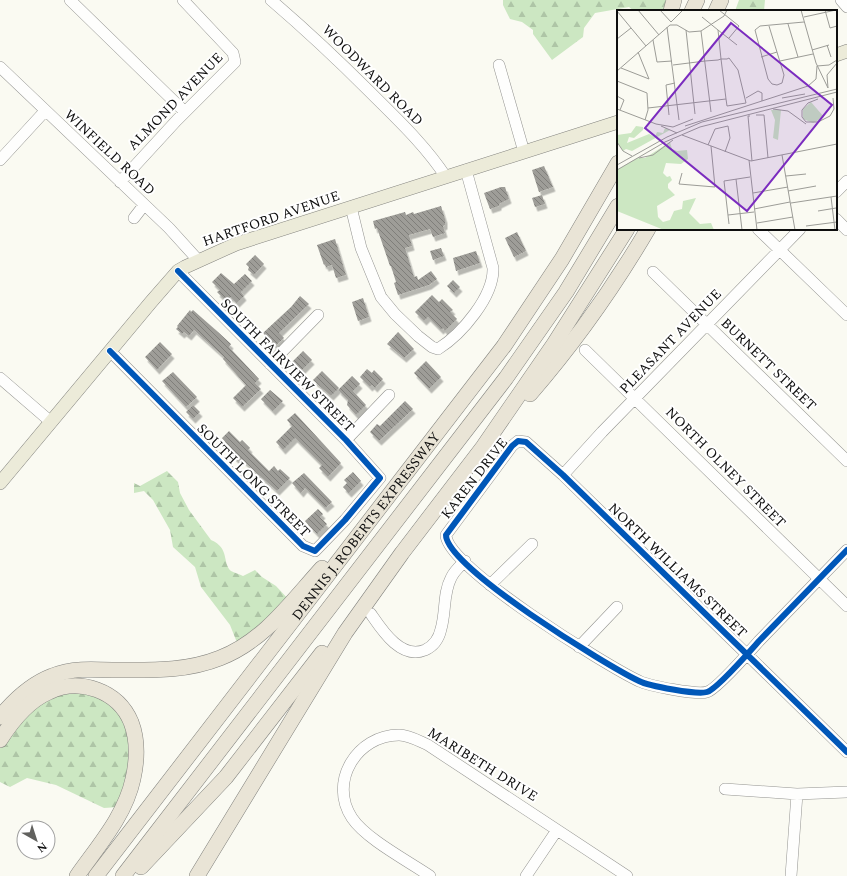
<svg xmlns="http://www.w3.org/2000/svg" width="847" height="876" font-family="Spectral,serif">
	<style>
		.forest { fill: url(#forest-firs) }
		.building { fill: url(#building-back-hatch); filter: url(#shadow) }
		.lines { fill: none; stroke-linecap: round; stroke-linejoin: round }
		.minor-casing { stroke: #949491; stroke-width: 12 }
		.major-casing { stroke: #82827e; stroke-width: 14 }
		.highway-casing { stroke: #82827e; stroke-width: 16 }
		.minor { stroke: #fefefd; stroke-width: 11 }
		.major { stroke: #ecebd9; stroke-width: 13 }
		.highway { stroke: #e9e4d6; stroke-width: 15 }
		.cycleway-casing { stroke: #fff; stroke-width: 8 }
		.cycleway { stroke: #0057b8; stroke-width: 6 }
		.labels { text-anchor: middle; stroke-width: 4; stroke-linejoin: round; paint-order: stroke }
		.street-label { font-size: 14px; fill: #0e0e0e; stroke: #fff }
		.inset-road { fill: none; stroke: #9c9c97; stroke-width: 1 }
		.view { fill: #7b2cbf; fill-opacity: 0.15; stroke: #7b2cbf; stroke-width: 2 }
		.inset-edge { fill: none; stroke: #0e0e0e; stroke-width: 2 }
	</style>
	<defs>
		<pattern id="forest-firs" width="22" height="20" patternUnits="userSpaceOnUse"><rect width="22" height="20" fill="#cce7c2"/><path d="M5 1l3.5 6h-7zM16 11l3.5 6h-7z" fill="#aec5a6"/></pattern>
		<pattern id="building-back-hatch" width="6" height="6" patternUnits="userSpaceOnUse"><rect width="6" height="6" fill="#9e9d98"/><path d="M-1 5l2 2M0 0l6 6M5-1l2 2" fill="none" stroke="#7f7e7a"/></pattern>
		<filter id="shadow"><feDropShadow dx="2.5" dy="4.5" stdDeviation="0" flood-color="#0004"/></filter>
	</defs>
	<rect width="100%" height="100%" fill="#fafaf2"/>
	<path class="forest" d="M 503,0 L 672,0 L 669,11 L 634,11 L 629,7 L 595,13 L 584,28 L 583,37 L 552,60 L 533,34 L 533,30 L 522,22 L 510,19 L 503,5 Z
		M 739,0 L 765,0 L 764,11 L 735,11 Z
		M 167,471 L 178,482 L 180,493 L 189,510 L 211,540 C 230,548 222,563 231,571 C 234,573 240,574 243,576 L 255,570 L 262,577 L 276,586 L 290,601 L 238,645 L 230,625 L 201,587 L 195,567 L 173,547 L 170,530 L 153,500 L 144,491 L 134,493 L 134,483 L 140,486 Z
		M 67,685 L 113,701 L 133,744 L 119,807 L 104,808 L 56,785 L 27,778 L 10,787 L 0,782 L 0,736 Z"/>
	<path class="building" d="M 544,166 L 553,187 L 539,192 L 532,170 Z
		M 501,187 L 505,187 L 509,199 L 499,204 L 499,206 L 490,209 L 484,193 Z
		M 542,195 L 545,204 L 535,207 L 532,198 Z
		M 441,206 L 445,219 L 445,225 L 443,226 L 445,233 L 433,237 L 430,229 L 409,235 L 412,246 L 405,248 L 414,277 L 417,276 L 418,280 L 431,271 L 437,279 L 429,285 L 398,295 L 394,283 L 396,282 L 391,266 L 390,266 L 377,228 L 375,229 L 373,221 L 405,212 L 406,215 L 413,212 L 414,214 Z
		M 517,232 L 526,251 L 514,257 L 505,238 Z
		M 335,239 L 346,275 L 336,278 L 332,265 L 326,267 L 325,264 L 324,265 L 317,245 Z
		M 441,248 L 444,256 L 433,260 L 430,251 Z
		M 476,251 L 480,263 L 456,271 L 453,258 Z
		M 255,255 L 264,264 L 254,275 L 248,270 L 249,267 L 246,264 Z
		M 221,273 L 234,284 L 245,274 L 252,281 L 241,292 L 244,296 L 237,303 L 231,297 L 226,301 L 217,292 L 220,290 L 212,282 Z
		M 453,280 L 460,287 L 454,293 L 447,286 Z
		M 432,295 L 439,302 L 442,299 L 453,310 L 450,312 L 457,319 L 445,331 L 443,328 L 441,330 L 428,317 L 424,321 L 415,312 Z
		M 300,296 L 309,304 L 279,333 L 284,338 L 275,346 L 263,333 L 291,307 Z
		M 363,298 L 369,317 L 358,321 L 352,302 Z
		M 190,310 L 191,312 L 193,310 L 218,332 L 231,344 L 229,347 L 259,379 L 255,383 L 261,389 L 242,407 L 233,398 L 246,385 L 223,359 L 224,357 L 194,330 L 189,336 L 184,332 L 182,334 L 176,329 L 178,327 L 177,326 Z
		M 398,332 L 414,349 L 404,358 L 387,344 Z
		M 160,342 L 172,354 L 157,370 L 145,357 Z
		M 303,351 L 312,360 L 299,373 L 290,364 Z
		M 426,361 L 441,377 L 429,389 L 414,373 Z
		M 367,369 L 372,373 L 374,370 L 383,379 L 375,388 L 372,385 L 370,387 L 360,377 Z
		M 322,371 L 339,388 L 331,396 L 313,380 Z
		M 173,372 L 197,397 L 186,407 L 162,381 Z
		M 352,376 L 360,384 L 353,391 L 366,405 L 356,415 L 347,405 L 348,400 L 338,390 Z
		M 270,390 L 283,401 L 273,411 L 261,399 Z
		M 405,401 L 413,409 L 379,441 L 370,432 L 377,424 L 380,426 Z
		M 193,405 L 200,412 L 193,419 L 186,412 Z
		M 295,413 L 341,463 L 328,477 L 319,468 L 322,465 L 295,438 L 283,450 L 276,442 L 292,426 L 287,420 Z
		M 229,431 L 240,442 L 242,440 L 250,448 L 248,450 L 269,471 L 274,466 L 278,471 L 280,469 L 290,478 L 277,491 L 240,458 L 237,460 L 229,452 L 232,449 L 222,438 Z
		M 353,472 L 361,481 L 349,493 L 343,487 L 347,483 L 344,480 Z
		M 304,473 L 332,502 L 325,508 L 305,488 L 301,493 L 292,483 Z
		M 318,509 L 323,514 L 320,517 L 327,524 L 317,534 L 305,521 Z"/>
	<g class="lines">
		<defs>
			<path id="minor" d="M 70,0 L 185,112
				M 271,0 C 306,30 338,60 370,92 C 397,119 425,145 446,177
				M 841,0 L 847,7
				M 499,65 L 524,152
				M 0,67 L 169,228 L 198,260
				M 0,160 L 45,111
				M 120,182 L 177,120 L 235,62 L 233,53 L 183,0
				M 836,192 L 847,181
				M 351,207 L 361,248 L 381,297 L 395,314 L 418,336 L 432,347 L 438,349 C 462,334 494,296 493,268 L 466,170
				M 134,218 L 144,205
				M 836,219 L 847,230
				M 758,229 L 847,315
				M 653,272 L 847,461
				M 585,350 L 847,606
				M 110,351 L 303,546 L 315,551 L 345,520 L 380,478 L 346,440 L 178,271
				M 270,364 L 318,315
				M 0,378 L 51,422
				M 346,440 L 389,395
				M 563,475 L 602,432 L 800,229
				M 847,550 L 759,641 C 750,651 717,689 707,692 C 697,695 649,686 639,681 C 607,666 446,567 446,535 L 512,446 L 518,441 L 526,442 L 563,475 L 847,752
				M 490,585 L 532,544
				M 371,614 C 382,630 401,660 425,650 C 434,646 439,638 441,629 C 446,612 443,593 451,578 C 454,571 460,566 465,561
				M 579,647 L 617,607
				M 725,789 L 797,794 L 847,792
				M 430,876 C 408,861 366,839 352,818 C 328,782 357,735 399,735 C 409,735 419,741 428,745 L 627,876
				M 526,876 L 557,830
				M 791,876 L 797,794"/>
			<path id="major" d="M 836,55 L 847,51
				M 0,483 L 151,302 L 178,271 L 185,267 L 236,244 L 618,122"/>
			<g id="highway">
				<path d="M 671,11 L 674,0"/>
				<path d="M 692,11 L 697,0"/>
				<path d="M 716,11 L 721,0"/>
				<path d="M 530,394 C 576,341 612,290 648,229"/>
				<path d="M 0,717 C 14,700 31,684 52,676 C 71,668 92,669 112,670 C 149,670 185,672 220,658 C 264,641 291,602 322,568"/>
				<path d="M 0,740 C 12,721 28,701 49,692 C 80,677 118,691 131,722 C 138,740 137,761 133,779 C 125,816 98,846 77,876"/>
				<path d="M 141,867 L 226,777 L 322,653"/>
				<path id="s1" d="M 96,876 L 504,346 L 562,259 L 618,163"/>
				<path d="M 123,876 L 506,378 L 566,292 L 618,206"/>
				<path d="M 197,876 L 345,633 L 402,553 L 483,447 L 554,344 L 627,229"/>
			</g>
		</defs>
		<use href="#minor" class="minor-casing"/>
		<use href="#major" class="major-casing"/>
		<use href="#highway" class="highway-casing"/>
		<use href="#minor" class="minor"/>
		<use href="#major" class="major"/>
		<use href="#highway" class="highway"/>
		<defs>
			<path id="cycleway" d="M 110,351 L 303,546 L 315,551 L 345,520 L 380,478 L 346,440 L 178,271
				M 847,550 L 759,641 C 750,651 717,689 707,692 C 697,695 649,686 639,681 C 607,666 446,567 446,535 L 512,446 L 518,441 L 526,442 L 563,475 L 847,752"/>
		</defs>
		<use href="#cycleway" class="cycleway-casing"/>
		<use href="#cycleway" class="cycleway"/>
	</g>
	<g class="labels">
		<g class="street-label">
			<text transform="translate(373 75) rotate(45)" y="5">WOODWARD ROAD</text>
			<text transform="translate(175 101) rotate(-46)" y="5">ALMOND AVENUE</text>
			<text transform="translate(110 152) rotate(43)" y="5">WINFIELD ROAD</text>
			<text transform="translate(271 218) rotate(-19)" y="5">HARTFORD AVENUE</text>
			<text transform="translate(670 341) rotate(-46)" y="5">PLEASANT AVENUE</text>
			<text transform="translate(769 364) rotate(44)" y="5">BURNETT STREET</text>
			<text transform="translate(288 365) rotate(45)" y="5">SOUTH FAIRVIEW STREET</text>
			<text transform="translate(726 467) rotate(45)" y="5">NORTH OLNEY STREET</text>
			<text transform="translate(474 478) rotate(-52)" y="5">KAREN DRIVE</text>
			<text transform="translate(254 480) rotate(45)" y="5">SOUTH LONG STREET</text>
			<text dy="5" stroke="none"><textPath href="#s1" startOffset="442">DENNIS J. ROBERTS EXPRESSWAY</textPath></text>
			<text transform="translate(678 570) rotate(44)" y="5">NORTH WILLIAMS STREET</text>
			<text transform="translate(483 764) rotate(32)" y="5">MARIBETH DRIVE</text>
		</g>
	</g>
	<g transform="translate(617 10)">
		<rect width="220" height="220" fill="#fafaf2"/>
		<path d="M 194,92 L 207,107 L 196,113 L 186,109 L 186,99 ZM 154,100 L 164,100 L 161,130 L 156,128 L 158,110 ZM 19,116 L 26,117 L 26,120 L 17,128 L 12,127 L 10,133 L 32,124 L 38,127 L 40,122 L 46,123 L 48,118 L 53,120 L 15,141 L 9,139 L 6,141 L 0,132 L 0,125 L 14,123 ZM 53,132 L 55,139 L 60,141 L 70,140 L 71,149 L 64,154 L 49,153 L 46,163 L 50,167 L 53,166 L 55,170 L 51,174 L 51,178 L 58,185 L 40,196 L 41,207 L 46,212 L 53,210 L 57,201 L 65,199 L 66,191 L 79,188 L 72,203 L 83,214 L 94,213 L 97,220 L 47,220 L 0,201 L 0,160 L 20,148 L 28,148 Z" fill="#cce7c2"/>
		<path class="inset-road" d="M 21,0 L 42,25M 43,0 L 54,12M 102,0 L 122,16 L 112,28M 130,0 L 143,0M 184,0 L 199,53 L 211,78M 208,0 L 213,18 L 220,16M 0,1 L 29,36M 187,7 L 219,0M 54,12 L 66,0M 171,14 L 181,47M 152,16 L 167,65 L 165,73 L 160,75 L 155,74 L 151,69 L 138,20 L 143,16 L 187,12M 50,17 L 62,110M 69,20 L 78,104M 101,20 L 120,35M 84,21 L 94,102M 0,29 L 14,18M 36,30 L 40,52 L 55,51M 210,35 L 214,47M 195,40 L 212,35M 144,47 L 160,42M 163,51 L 196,44M 56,55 L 88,51 L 101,50 L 104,49 L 110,49 L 112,48 L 121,60 L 129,93 L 110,96 L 109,89 L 104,49 L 101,20 L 85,7M 4,58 L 32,69 L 21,42M 0,61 L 53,15 L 60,15 L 72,22 L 84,21 L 107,6 L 110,0M 0,71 L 30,83 L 31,100 L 28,110M 211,78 L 210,65 L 220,53M 0,86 L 7,90 L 3,100M 129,88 L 141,81 L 145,83 L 145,91M 165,88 L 188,84M 201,89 L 191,93 L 185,100 L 185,107 L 189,112 L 201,112 L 213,106 L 217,99 L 216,88M 31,98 L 109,89M 0,99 L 39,114M 156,99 L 171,101 L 189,114M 52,105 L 49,75 L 58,73M 139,105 L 147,105 L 151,148M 133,106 L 131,106 L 135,151M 39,114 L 56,117 L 76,109M 44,116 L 60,123M 68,116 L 191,76 L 199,69 L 200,56 L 212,55 L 220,50M 65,125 L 134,151 L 220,134M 0,132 L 6,141 L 15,146M 91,135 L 98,119 L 111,116 L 113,128 L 108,142M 165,145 L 178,220M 22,148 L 36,145 L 56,130M 132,150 L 140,220M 0,155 L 50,127 L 85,112 L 220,79M 0,160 L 48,132 L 83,117 L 220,82M 65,163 L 62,174 L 98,177 L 94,136M 169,166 L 189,164M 119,169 L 125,220M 171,181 L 199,176M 136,183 L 171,177M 214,187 L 218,220M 174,193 L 220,186M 137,199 L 173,192M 201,201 L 219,198M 111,205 L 137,202M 140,213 L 176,207M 112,214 L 107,171 L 133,167M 189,216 L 220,212"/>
		<path class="view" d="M 114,13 L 215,95 L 130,201 L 28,118 Z"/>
		<rect width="220" height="220" class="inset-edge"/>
	</g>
	<g transform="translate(36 840) rotate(141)"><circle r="19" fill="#ffffff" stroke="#9f9f9f"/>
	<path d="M0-3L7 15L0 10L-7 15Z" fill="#61615e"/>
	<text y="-6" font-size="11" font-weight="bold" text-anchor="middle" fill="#0e0e0e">N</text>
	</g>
</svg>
